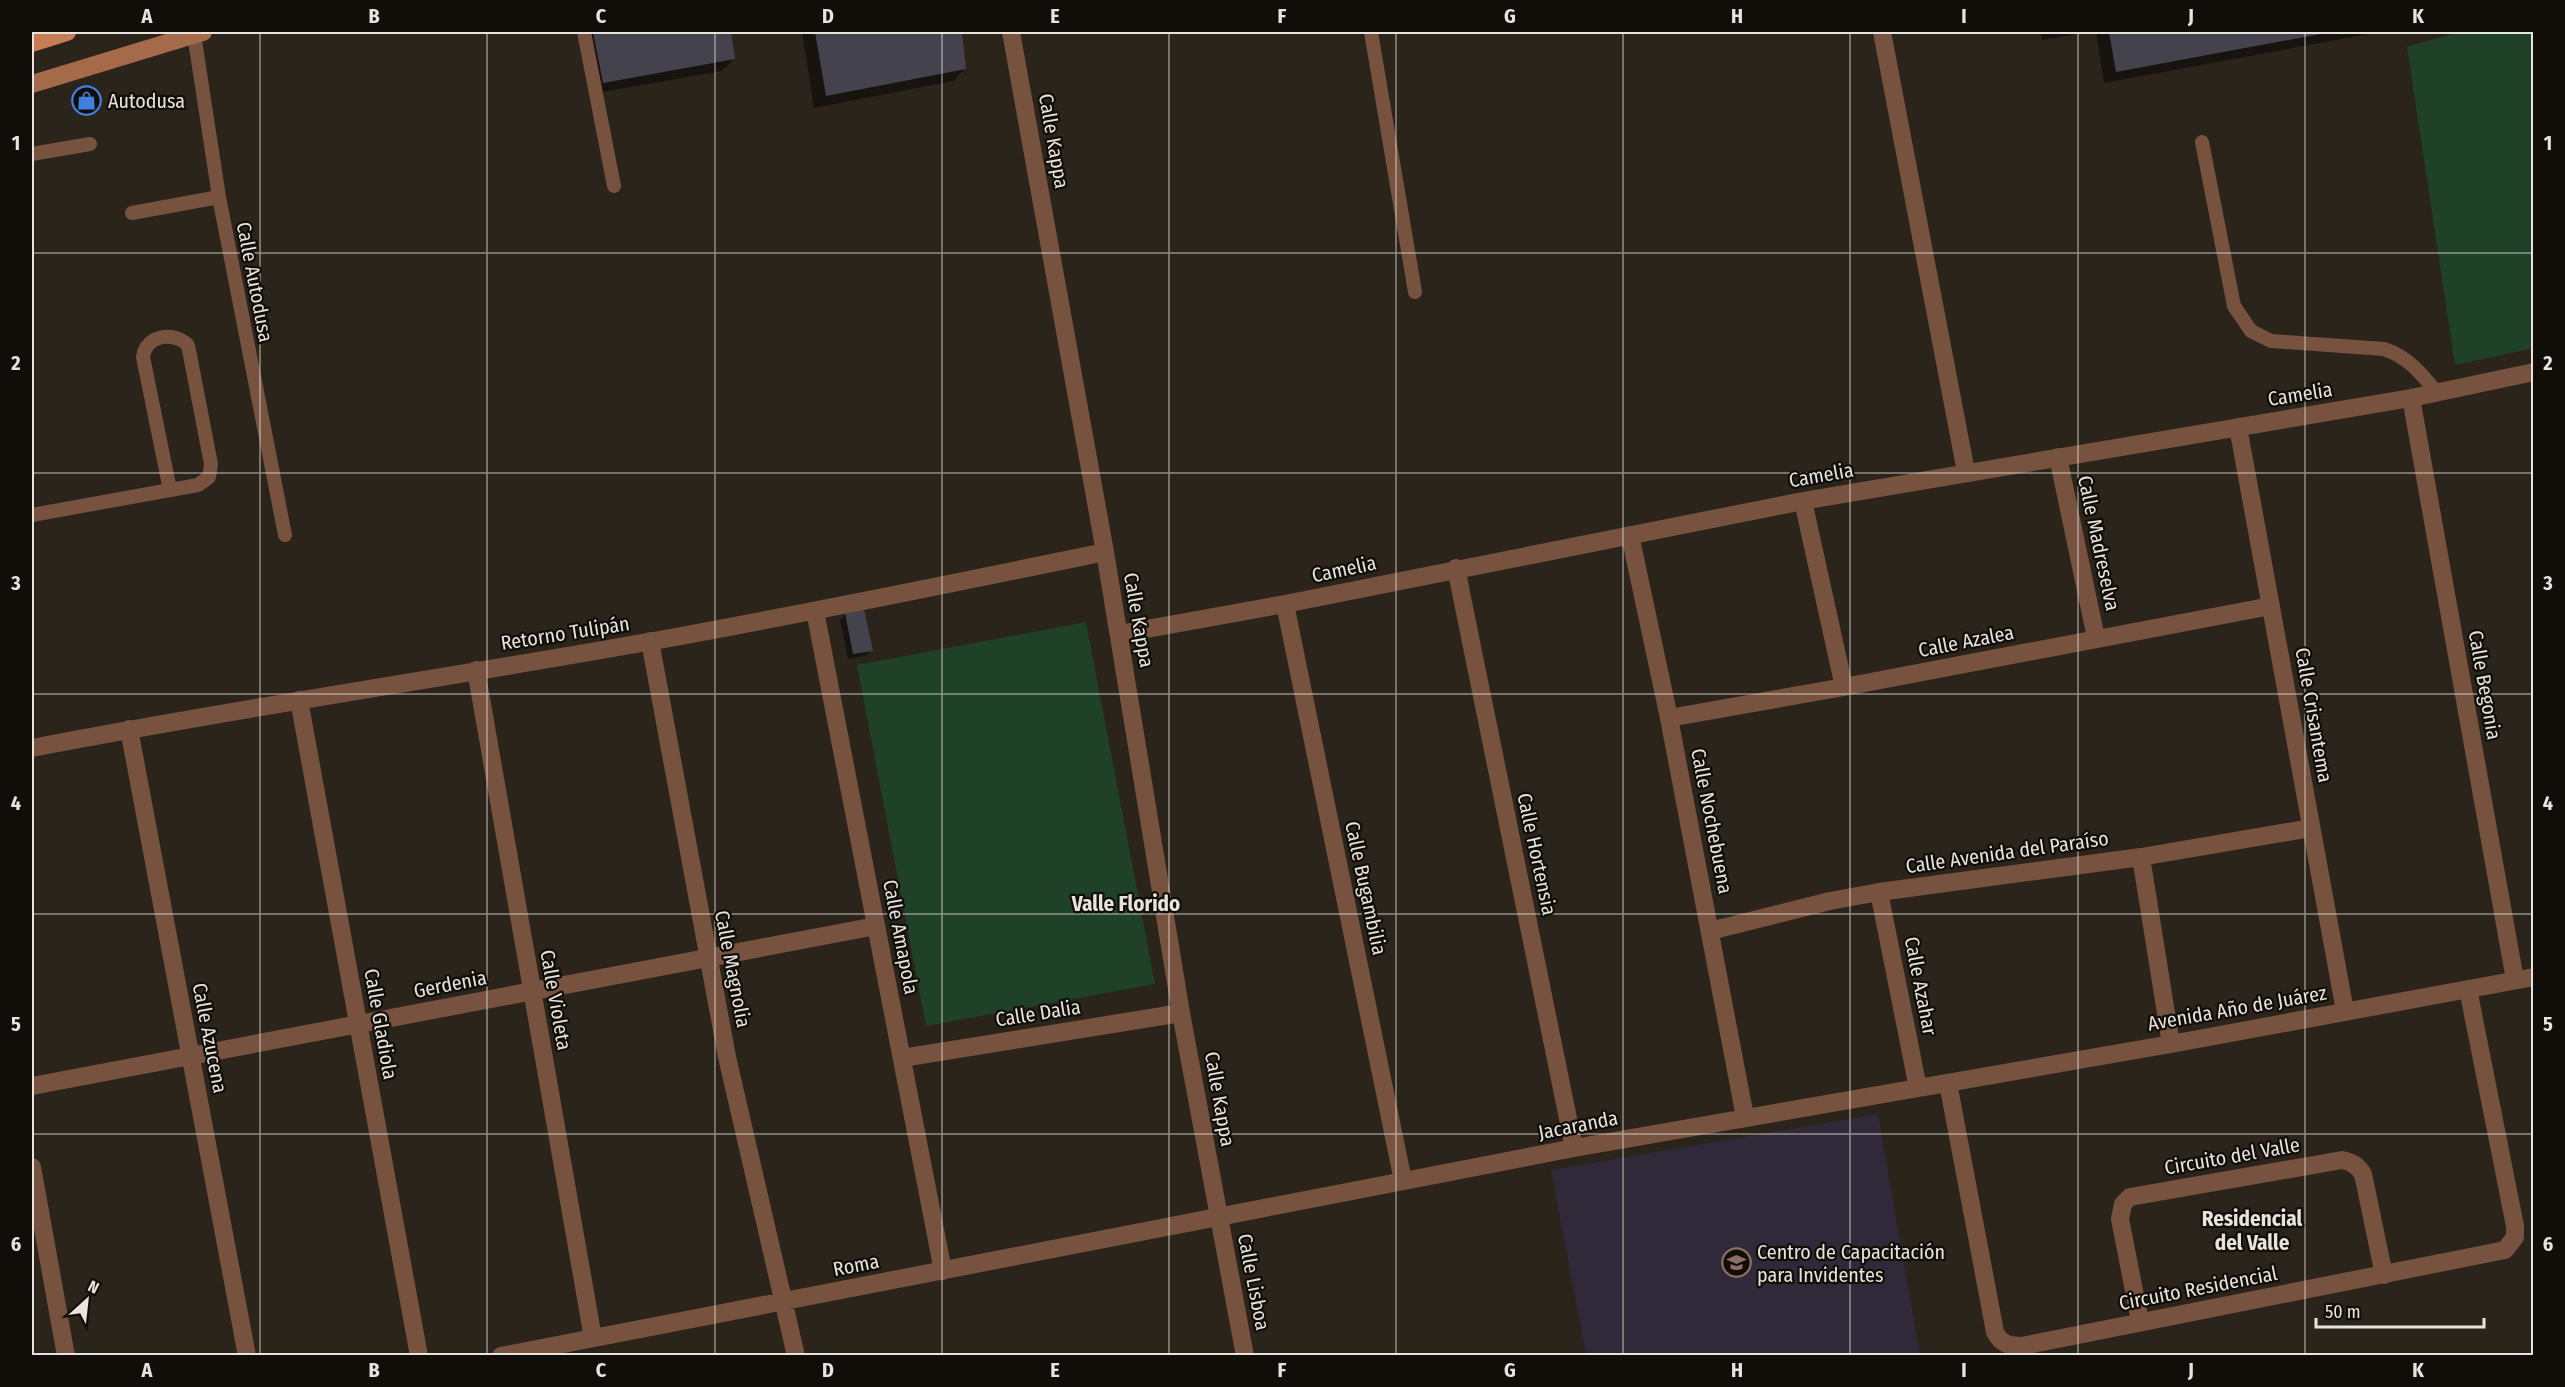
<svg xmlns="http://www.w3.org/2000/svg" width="2565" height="1387" font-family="'Fira Sans Condensed',sans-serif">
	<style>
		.education { fill: #2f2939 }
		.green { fill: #1f4128 }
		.shadow { fill: #0007 }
		.building { fill: #44424d }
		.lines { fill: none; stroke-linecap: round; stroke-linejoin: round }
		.lane { stroke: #77523e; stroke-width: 14 }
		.street { stroke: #77523e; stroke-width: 18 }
		.secondary { stroke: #a46a4a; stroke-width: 18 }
		.primary { stroke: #c87c53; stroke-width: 18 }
		.grid { fill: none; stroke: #e7e3dd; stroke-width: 1.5; stroke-opacity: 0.55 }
		.labels { text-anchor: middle; stroke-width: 4.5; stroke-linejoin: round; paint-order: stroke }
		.poi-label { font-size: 20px; fill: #e7e3dd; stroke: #110e0a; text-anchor: start }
		.street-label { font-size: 20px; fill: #e7e3dd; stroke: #110e0a }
		.neighbourhood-label { font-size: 21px; font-weight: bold; fill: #e7e3dd; stroke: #110e0a }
		.neatline { fill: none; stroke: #e7e3dd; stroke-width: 2 }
		.grid-label { font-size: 20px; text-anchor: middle; font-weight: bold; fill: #e7e3dd }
	</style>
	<rect width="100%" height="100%" fill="#2b241b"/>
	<path class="education" d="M 1878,1114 L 1920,1355 L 1586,1355 L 1551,1170 Z"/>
	<path class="green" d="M 2459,32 L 2533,32 L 2534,348 L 2455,365 L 2407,47 Z
		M 1086,622 L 1155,984 L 926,1026 L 857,665 Z"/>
	<path class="shadow" d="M 579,32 L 729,32 L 734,59 L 722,71 L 591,94 Z
		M 802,32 L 960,32 L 965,69 L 953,81 L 814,108 Z
		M 2041,32 L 2088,32 L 2042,40 Z
		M 2096,32 L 2379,32 L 2104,83 Z
		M 846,614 L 871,650 L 866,656 L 848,659 L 840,620 Z"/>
	<path class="building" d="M 593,32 L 731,32 L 735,59 L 603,83 Z
		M 815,32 L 962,32 L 966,69 L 826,96 Z
		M 2109,32 L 2326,32 L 2326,33 L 2116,72 Z
		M 864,609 L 873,651 L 853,654 L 845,613 Z"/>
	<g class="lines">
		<path class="lane" d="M 584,32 L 614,186
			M 1371,32 L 1415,292
			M 194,34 L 219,197 L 285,535
			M 2202,142 L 2234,306 L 2251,331 L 2271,341 L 2384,349 C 2408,357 2421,373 2437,393
			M 32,154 L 90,144
			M 132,213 L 219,197
			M 32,515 L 198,485 L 209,477 L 211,464 L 188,345 C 173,331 146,335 143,357 L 170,490"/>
		<path class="street" d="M 1011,32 L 1105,552 L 1181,1013 L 1245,1356
			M 1882,32 L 1966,472
			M 2411,398 L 2515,980
			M 2238,427 L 2345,1011
			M 2058,457 L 2096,638
			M 1803,501 L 1844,687
			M 1630,535 L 1669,718 L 1745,1117
			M 1456,568 L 1574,1148
			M 1285,604 L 1403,1181
			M 815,611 L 943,1271
			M 1119,634 L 1285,604 L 1803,501 L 2411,398 L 2534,372
			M 650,641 L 727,1057 L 796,1356
			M 476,670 L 593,1338
			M 299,700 L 419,1356
			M 1669,718 L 1844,687 L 2271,606
			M 129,729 L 247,1356
			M 32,748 C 238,708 446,678 653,641 C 804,614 954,583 1105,552
			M 2141,857 L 2171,1044
			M 1879,892 L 1918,1088
			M 1710,931 L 1830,901 L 1879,892 L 2141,857 L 2311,828
			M 902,1058 L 1181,1013
			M 1948,1083 L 1995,1332 C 2001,1344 2009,1346 2022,1346 L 2505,1250 L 2515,1237 L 2515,1226 L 2468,989
			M 32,1086 L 876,926
			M 32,1167 L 66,1356
			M 2140,1321 L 2120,1219 L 2123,1204 L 2130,1197 L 2342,1160 C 2352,1162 2357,1165 2363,1174 L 2384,1275
			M 501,1356 L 1574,1148 L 2171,1044 L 2534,977"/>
		<path class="secondary" d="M 32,84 L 203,32"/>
		<path class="primary" d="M 32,43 L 67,32"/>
	</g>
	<path class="grid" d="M 260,32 L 260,1356M 487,32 L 487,1356M 715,32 L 715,1356M 942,32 L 942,1356M 1169,32 L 1169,1356M 1396,32 L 1396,1356M 1623,32 L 1623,1356M 1850,32 L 1850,1356M 2078,32 L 2078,1356M 2305,32 L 2305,1356M 32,253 L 2534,253M 32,473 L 2534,473M 32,694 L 2534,694M 32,914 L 2534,914M 32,1134 L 2534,1134"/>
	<defs>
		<symbol id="shop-ring" viewBox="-11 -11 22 22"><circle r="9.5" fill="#110e0a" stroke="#3f7fe0" stroke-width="1.5"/><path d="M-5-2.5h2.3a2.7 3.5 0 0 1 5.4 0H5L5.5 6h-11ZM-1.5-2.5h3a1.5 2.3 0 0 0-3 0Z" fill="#3f7fe0"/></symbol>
		<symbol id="university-ring" viewBox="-11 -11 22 22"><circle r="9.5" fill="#110e0a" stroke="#8d6e63" stroke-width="1.5"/><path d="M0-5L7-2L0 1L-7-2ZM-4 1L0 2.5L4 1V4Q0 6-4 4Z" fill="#8d6e63"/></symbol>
	</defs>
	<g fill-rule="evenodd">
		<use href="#shop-ring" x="70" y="84" width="33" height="33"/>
		<use href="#university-ring" x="1720" y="1246" width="33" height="33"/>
	</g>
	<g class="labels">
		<g class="poi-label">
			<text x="108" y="108">Autodusa</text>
			<text x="1757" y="1259">Centro de Capacitación<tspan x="1757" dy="23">para Invidentes</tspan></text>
		</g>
		<g class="street-label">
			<text transform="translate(1054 141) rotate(80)" y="7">Calle Kappa</text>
			<text transform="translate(255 282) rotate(79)" y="7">Calle Autodusa</text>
			<text transform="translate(2300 394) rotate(-9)" y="7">Camelia</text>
			<text transform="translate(1821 475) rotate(-10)" y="7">Camelia</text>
			<text transform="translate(2099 543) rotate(78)" y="7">Calle Madreselva</text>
			<text transform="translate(1344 569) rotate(-12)" y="7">Camelia</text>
			<text transform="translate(1139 620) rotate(80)" y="7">Calle Kappa</text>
			<text transform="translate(565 633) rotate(-9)" y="7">Retorno Tulipán</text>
			<text transform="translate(1966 641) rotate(-11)" y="7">Calle Azalea</text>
			<text transform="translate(2485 685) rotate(80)" y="7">Calle Begonia</text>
			<text transform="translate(2314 715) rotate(80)" y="7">Calle Crisantema</text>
			<text transform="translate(1712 821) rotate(79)" y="7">Calle Nochebuena</text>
			<text transform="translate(2007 852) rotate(-8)" y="7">Calle Avenida del Paraíso</text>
			<text transform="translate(1537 854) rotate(78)" y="7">Calle Hortensia</text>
			<text transform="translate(1366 888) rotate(78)" y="7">Calle Bugambilia</text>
			<text transform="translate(901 937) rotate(79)" y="7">Calle Amapola</text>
			<text transform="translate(733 969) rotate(79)" y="7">Calle Magnolia</text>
			<text transform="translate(450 984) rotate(-11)" y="7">Gerdenia</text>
			<text transform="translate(1921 986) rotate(79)" y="7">Calle Azahar</text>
			<text transform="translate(556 1000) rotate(80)" y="7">Calle Violeta</text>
			<text transform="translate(2237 1008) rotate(-10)" y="7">Avenida Año de Juárez</text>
			<text transform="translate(1038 1013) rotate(-9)" y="7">Calle Dalia</text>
			<text transform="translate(381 1024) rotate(80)" y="7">Calle Gladiola</text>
			<text transform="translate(210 1038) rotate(79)" y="7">Calle Azucena</text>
			<text transform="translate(1220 1099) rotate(80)" y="7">Calle Kappa</text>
			<text transform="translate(1578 1125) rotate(-11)" y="7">Jacaranda</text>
			<text transform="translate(2232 1156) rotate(-10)" y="7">Circuito del Valle</text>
			<text transform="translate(856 1265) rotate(-11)" y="7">Roma</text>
			<text transform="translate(1254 1282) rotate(79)" y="7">Calle Lisboa</text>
			<text transform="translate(2198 1288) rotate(-11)" y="7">Circuito Residencial</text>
		</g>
		<g class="neighbourhood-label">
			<text x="1126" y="911">Valle Florido</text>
			<text x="2252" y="1226">Residencial<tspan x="2252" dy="24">del Valle</tspan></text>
		</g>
	</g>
	<rect width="2565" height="1387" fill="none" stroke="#110e0a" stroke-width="66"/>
	<g transform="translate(87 1300) rotate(27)" stroke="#110e0a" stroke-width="4.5" paint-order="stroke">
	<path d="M0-4.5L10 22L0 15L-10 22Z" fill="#e7e3dd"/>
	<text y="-9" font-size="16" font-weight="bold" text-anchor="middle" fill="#e7e3dd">N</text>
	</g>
	<path d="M2316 1318v9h168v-9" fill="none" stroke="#e7e3dd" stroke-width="3"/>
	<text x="2325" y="1318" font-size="18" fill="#e7e3dd" stroke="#110e0a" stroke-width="4.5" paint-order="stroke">50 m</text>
	<rect x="33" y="33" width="2499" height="1321" class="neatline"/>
	<g class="grid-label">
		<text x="147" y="23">A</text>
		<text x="374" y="23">B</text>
		<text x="601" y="23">C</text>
		<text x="828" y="23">D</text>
		<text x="1055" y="23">E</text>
		<text x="1282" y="23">F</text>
		<text x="1510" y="23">G</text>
		<text x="1737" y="23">H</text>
		<text x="1964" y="23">I</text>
		<text x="2191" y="23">J</text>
		<text x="2418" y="23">K</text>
		<text x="16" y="150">1</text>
		<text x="2548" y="150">1</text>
		<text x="16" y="370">2</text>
		<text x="2548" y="370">2</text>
		<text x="16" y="590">3</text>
		<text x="2548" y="590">3</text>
		<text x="16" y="810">4</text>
		<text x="2548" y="810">4</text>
		<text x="16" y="1031">5</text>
		<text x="2548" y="1031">5</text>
		<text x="16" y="1251">6</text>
		<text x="2548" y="1251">6</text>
		<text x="147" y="1377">A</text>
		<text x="374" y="1377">B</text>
		<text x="601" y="1377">C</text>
		<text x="828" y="1377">D</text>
		<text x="1055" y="1377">E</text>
		<text x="1282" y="1377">F</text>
		<text x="1510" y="1377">G</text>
		<text x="1737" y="1377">H</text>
		<text x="1964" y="1377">I</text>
		<text x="2191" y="1377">J</text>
		<text x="2418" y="1377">K</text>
	</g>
</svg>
